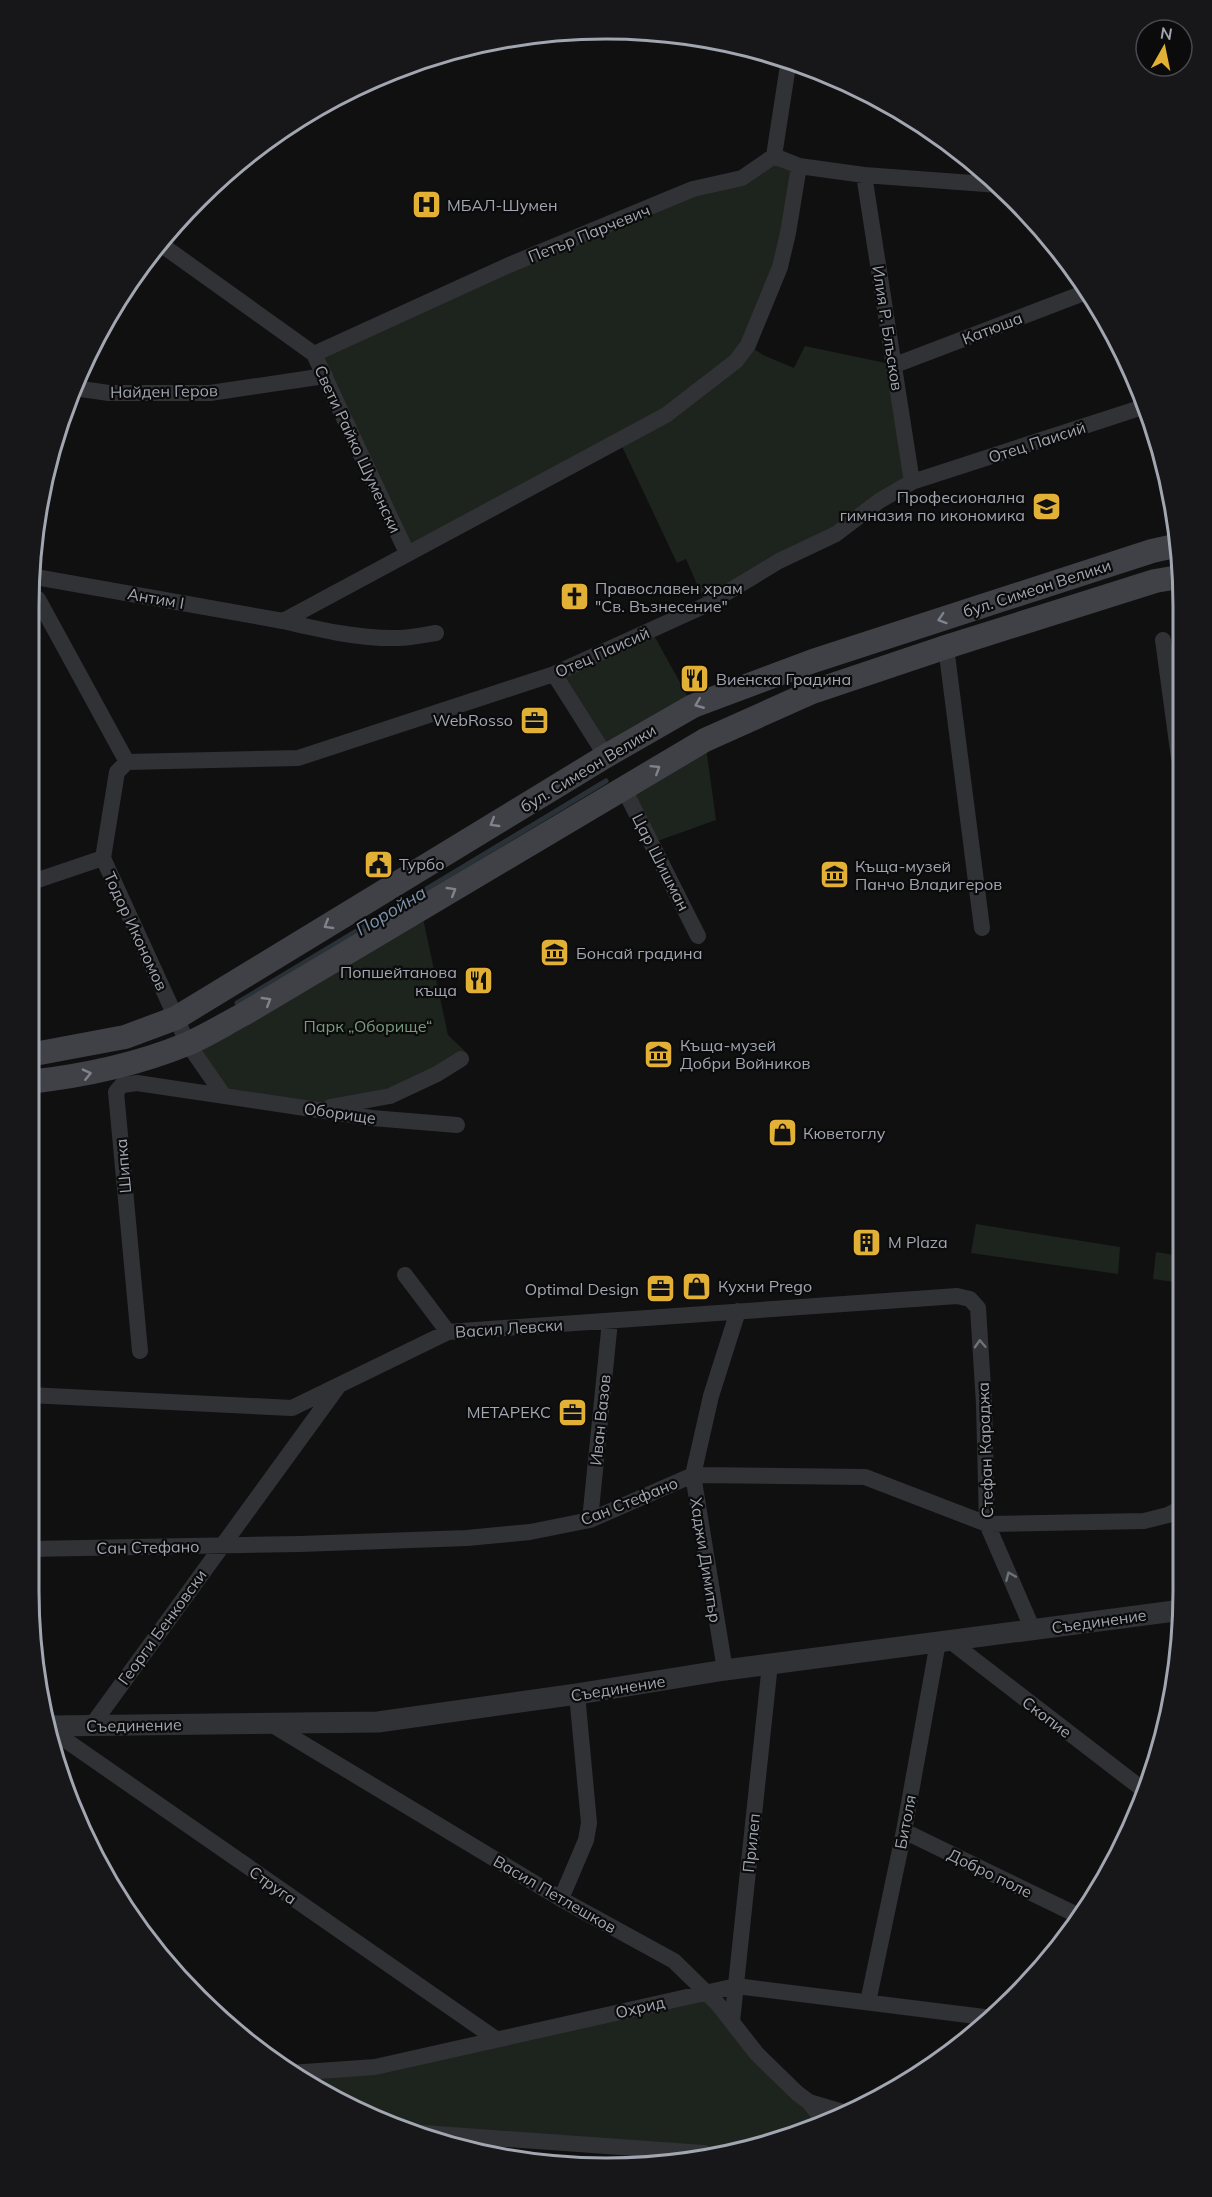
<svg xmlns="http://www.w3.org/2000/svg" width="1212" height="2197" font-family="Mulish,sans-serif">
	<style>
		.green { fill: #1d231d }
		.lines { fill: none; stroke-linecap: round; stroke-linejoin: round }
		.stream { stroke: #2a3238; stroke-width: 5 }
		.minor { stroke: #313236; stroke-width: 16 }
		.tertiary { stroke: #313236; stroke-width: 21 }
		.secondary { stroke: #3f4146; stroke-width: 24 }
		.oneway { stroke: #7f838c }
		.oneway2 { stroke: #6f727a }
		.labels { text-anchor: middle; stroke-width: 4.5; stroke-linejoin: round; paint-order: stroke }
		.poi-label { font-size: 16px; fill: #a2a6b1; stroke: #0b0b0c; text-anchor: start }
		.street-label { font-size: 16px; fill: #a2a6b1; stroke: #0b0b0c }
		.park-label { font-size: 16px; fill: #7a9b7d; stroke: #0b0b0c }
		.water-label { font-size: 18px; font-style: italic; fill: #7b92aa; stroke: #0b0b0c }
		.rim { fill: none; stroke: #a2a6b1; stroke-width: 3 }
	</style>
	<rect width="100%" height="100%" fill="#101011"/>
	<path class="green" d="M 774,156 L 799,166 L 788,233 L 748,345 L 763,355 L 794,368 L 805,346 L 895,365 L 912,482 L 706,605 L 686,559 L 677,563 L 619,440 L 407,553 L 314,354 L 509,265 L 742,178 Z
		M 651,630 L 693,706 L 606,756 L 554,675 Z
		M 705,740 L 716,820 L 652,843 L 624,789 Z
		M 421,909 L 448,1035 L 467,1053 L 437,1074 L 317,1109 L 224,1096 L 188,1044 Z
		M 976,1224 L 1120,1247 L 1118,1274 L 971,1253 Z
		M 1156,1252 L 1181,1256 L 1181,1283 L 1153,1279 Z
		M 706,1992 L 824,2125 L 705,2153 L 423,2134 L 290,2073 L 375,2067 Z"/>
	<g class="lines">
		<path class="stream" d="M 237,1003 L 606,781"/>
		<path class="minor" d="M 774,156 L 799,166 L 864,175 L 999,185
			M 864,175 L 912,482
			M 159,243 L 314,354 L 407,553
			M 314,354 L 509,265 L 693,189 L 742,178 L 774,156 L 789,59
			M 895,365 L 1089,291
			M 74,388 L 109,393 L 210,393 L 325,376
			M 30,576 L 283,621 C 321,630 359,639 399,638 C 411,638 424,635 436,633
			M 38,599 L 127,762 L 117,772 L 103,858 L 188,1044 L 224,1096
			M 283,621 L 666,415 L 736,361 L 748,345 L 780,267 L 788,233 L 799,166
			M 1163,640 L 1179,758
			M 946,647 L 982,928
			M 554,674 L 606,756
			M 127,762 L 298,758 L 554,674 L 706,605 L 779,561 L 836,534 L 879,501 L 912,482 L 1146,406
			M 624,789 L 698,936
			M 29,883 L 103,858
			M 330,1107 L 390,1096 L 437,1074 L 461,1059
			M 405,1275 L 448,1332
			M 140,1351 L 116,1092 L 122,1085 L 137,1083 L 372,1118 L 457,1125
			M 29,1395 L 292,1408 L 448,1332 L 957,1296 L 970,1299 L 978,1308 L 984,1404 L 987,1524 L 1033,1630
			M 590,1520 L 610,1321
			M 29,1549 L 300,1544 L 467,1538 L 530,1532 L 590,1520 L 693,1475 L 865,1477 L 987,1524 L 1144,1521 L 1168,1515 L 1182,1508
			M 950,1641 L 1146,1792
			M 725,1670 L 693,1475 L 711,1396 L 738,1311
			M 269,1723 L 561,1899 L 674,1961 L 717,2003 L 757,2054 L 797,2093 L 809,2102 L 827,2125
			M 92,1725 L 337,1388
			M 51,1730 L 496,2039
			M 904,1831 L 1077,1915
			M 561,1899 L 586,1840 L 589,1823 L 577,1694
			M 868,2002 L 904,1831 L 938,1642
			M 732,2022 L 770,1664
			M 290,2073 L 375,2067 L 736,1986 L 992,2018
			M 809,2102 L 846,2113
			M 423,2133 L 704,2153"/>
		<path class="tertiary" d="M 51,1726 L 378,1722 L 577,1694 L 725,1670 L 1182,1610"/>
		<path class="secondary" d="M 29,1055 L 125,1037 L 176,1018 L 606,756 L 693,706 L 813,661 L 1152,551 L 1179,545
			M 29,1082 C 83,1076 136,1065 187,1044 C 206,1036 225,1024 244,1014 L 705,740 L 812,692 L 946,647 L 1155,581 L 1179,577"/>
	</g>
	<defs><path id="oneway-chevron" d="M-2-3.5L2.5 0L-2 3.5" fill="none" stroke-width="1.6" stroke-linecap="round" stroke-linejoin="round" transform="scale(1.5)"/></defs>
	<g class="oneway">
		<use href="#oneway-chevron" transform="translate(942 619) rotate(162)"/>
		<use href="#oneway-chevron" transform="translate(699 704) rotate(158)"/>
		<use href="#oneway-chevron" transform="translate(656 769) rotate(-32)"/>
		<use href="#oneway-chevron" transform="translate(494 823) rotate(149)"/>
		<use href="#oneway-chevron" transform="translate(452 891) rotate(-31)"/>
		<use href="#oneway-chevron" transform="translate(328 925) rotate(149)"/>
		<use href="#oneway-chevron" transform="translate(267 1001) rotate(-31)"/>
		<use href="#oneway-chevron" transform="translate(87 1074) rotate(-13)"/>
	</g>
	<g class="oneway2">
		<use href="#oneway-chevron" transform="translate(980 1344) rotate(-93)"/>
		<use href="#oneway-chevron" transform="translate(1010 1576) rotate(-113)"/>
	</g>
	<defs>
		<symbol id="hospital-square" viewBox="-11 -11 22 22"><rect x="-9" y="-9" width="18" height="18" rx="4" fill="#e3b036" stroke="#0b0b0c"/><path d="M-5-5h3v3.5h4V-5h3V5h-3V1.5h-4V5h-3Z" fill="#111"/></symbol>
		<symbol id="school-square" viewBox="-11 -11 22 22"><rect x="-9" y="-9" width="18" height="18" rx="4" fill="#e3b036" stroke="#0b0b0c"/><path d="M0-5L7-2L0 1L-7-2ZM-4 1L0 2.5L4 1V4Q0 6-4 4Z" fill="#111"/></symbol>
		<symbol id="church-square" viewBox="-11 -11 22 22"><rect x="-9" y="-9" width="18" height="18" rx="4" fill="#e3b036" stroke="#0b0b0c"/><path d="M-1.2-6h2.4v3.5h3.3v2.4h-3.3V6h-2.4V-.1h-3.3v-2.4h3.3Z" fill="#111"/></symbol>
		<symbol id="restaurant-square" viewBox="-11 -11 22 22"><rect x="-9" y="-9" width="18" height="18" rx="4" fill="#e3b036" stroke="#0b0b0c"/><path d="M-5-6h1v4h1v-4h1v4h1v-4h1v5L-1.5 .5V6h-2V.5L-5-1ZM5-6V6H3V1.5H1.5Q1.5-4 5-6Z" fill="#111"/></symbol>
		<symbol id="office-square" viewBox="-11 -11 22 22"><rect x="-9" y="-9" width="18" height="18" rx="4" fill="#e3b036" stroke="#0b0b0c"/><path d="M-6-3h4V-5.5h4V-3h4V5H-6ZM-1-4.5V-3h2v-1.5ZM-6 0V1H6V0Z" fill="#111"/></symbol>
		<symbol id="civic-square" viewBox="-11 -11 22 22"><rect x="-9" y="-9" width="18" height="18" rx="4" fill="#e3b036" stroke="#0b0b0c"/><path d="M-.6-6.5H3V-4.5H.6V-3L4-1V1h2V6H-6V1h2V-1L-.6-3ZM-1.2 2.5V6h2.4V2.5Z" fill="#111"/></symbol>
		<symbol id="museum-square" viewBox="-11 -11 22 22"><rect x="-9" y="-9" width="18" height="18" rx="4" fill="#e3b036" stroke="#0b0b0c"/><path d="M0-6L6-3V-2H-6V-3ZM-5-1h2V3h-2ZM-1-1h2V3h-2ZM3-1h2V3H3ZM-6 4H6V6H-6Z" fill="#111"/></symbol>
		<symbol id="shop-square" viewBox="-11 -11 22 22"><rect x="-9" y="-9" width="18" height="18" rx="4" fill="#e3b036" stroke="#0b0b0c"/><path d="M-5-2.5h2.3a2.7 3.5 0 0 1 5.4 0H5L5.5 6h-11ZM-1.5-2.5h3a1.5 2.3 0 0 0-3 0Z" fill="#111"/></symbol>
		<symbol id="building-square" viewBox="-11 -11 22 22"><rect x="-9" y="-9" width="18" height="18" rx="4" fill="#e3b036" stroke="#0b0b0c"/><path d="M-4-6H4V6H1V3H-1V6H-4ZM-2.5-4.3h1.7v1.8h-1.7ZM.8-4.3h1.7v1.8H.8ZM-2.5-1h1.7V.8h-1.7ZM.8-1h1.7V.8H.8Z" fill="#111"/></symbol>
	</defs>
	<g fill-rule="evenodd">
		<use href="#hospital-square" x="410" y="188" width="33" height="33"/>
		<use href="#school-square" x="1030" y="490" width="33" height="33"/>
		<use href="#church-square" x="558" y="580" width="33" height="33"/>
		<use href="#restaurant-square" x="678" y="662" width="33" height="33"/>
		<use href="#office-square" x="518" y="704" width="33" height="33"/>
		<use href="#civic-square" x="362" y="848" width="33" height="33"/>
		<use href="#museum-square" x="818" y="858" width="33" height="33"/>
		<use href="#museum-square" x="538" y="936" width="33" height="33"/>
		<use href="#restaurant-square" x="462" y="964" width="33" height="33"/>
		<use href="#museum-square" x="642" y="1038" width="33" height="33"/>
		<use href="#shop-square" x="766" y="1116" width="33" height="33"/>
		<use href="#building-square" x="850" y="1226" width="33" height="33"/>
		<use href="#shop-square" x="680" y="1270" width="33" height="33"/>
		<use href="#office-square" x="644" y="1272" width="33" height="33"/>
		<use href="#office-square" x="556" y="1396" width="33" height="33"/>
	</g>
	<g class="labels">
		<g class="poi-label">
			<text x="447" y="211">МБАЛ-Шумен</text>
			<text x="1025" y="503" text-anchor="end">Професионална<tspan x="1025" dy="18">гимназия по икономика</tspan></text>
			<text x="595" y="594">Православен храм<tspan x="595" dy="18">"Св. Възнесение"</tspan></text>
			<text x="716" y="685">Виенска Градина</text>
			<text x="513" y="726" text-anchor="end">WebRosso</text>
			<text x="399" y="870">Турбо</text>
			<text x="855" y="872">Къща-музей<tspan x="855" dy="18">Панчо Владигеров</tspan></text>
			<text x="576" y="959">Бонсай градина</text>
			<text x="457" y="978" text-anchor="end">Попшейтанова<tspan x="457" dy="18">къща</tspan></text>
			<text x="680" y="1051">Къща-музей<tspan x="680" dy="18">Добри Войников</tspan></text>
			<text x="803" y="1139">Кюветоглу</text>
			<text x="888" y="1248">M Plaza</text>
			<text x="718" y="1292">Кухни Prego</text>
			<text x="639" y="1295" text-anchor="end">Optimal Design</text>
			<text x="551" y="1418" text-anchor="end">МЕТАРЕКС</text>
		</g>
		<g class="street-label">
			<text transform="translate(589 233) rotate(-22)" y="6">Петър Парчевич</text>
			<text transform="translate(888 328) rotate(81)" y="6">Илия Р. Блъсков</text>
			<text transform="translate(992 328) rotate(-21)" y="6">Катюша</text>
			<text transform="translate(164 391) rotate(-1)" y="6">Найден Геров</text>
			<text transform="translate(1037 442) rotate(-18)" y="6">Отец Паисий</text>
			<text transform="translate(358 449) rotate(65)" y="6">Свети Райко Шуменски</text>
			<text transform="translate(1037 588) rotate(-18)" y="6">бул. Симеон Велики</text>
			<text transform="translate(156 598) rotate(10)" y="6">Антим I</text>
			<text transform="translate(602 652) rotate(-24)" y="6">Отец Паисий</text>
			<text transform="translate(588 768) rotate(-31)" y="6">бул. Симеон Велики</text>
			<text transform="translate(661 862) rotate(63)" y="6">Цар Шишман</text>
			<text transform="translate(136 931) rotate(65)" y="6">Тодор Икономов</text>
			<text transform="translate(340 1113) rotate(8)" y="6">Оборище</text>
			<text transform="translate(123 1166) rotate(-95)" y="6">Шипка</text>
			<text transform="translate(509 1328) rotate(-4)" y="6">Васил Левски</text>
			<text transform="translate(600 1420) rotate(-84)" y="6">Иван Вазов</text>
			<text transform="translate(985 1450) rotate(-92)" y="6">Стефан Караджа</text>
			<text transform="translate(629 1501) rotate(-22)" y="6">Сан Стефано</text>
			<text transform="translate(148 1547) rotate(-1)" y="6">Сан Стефано</text>
			<text transform="translate(706 1560) rotate(81)" y="6">Хаджи Димитър</text>
			<text transform="translate(1099 1621) rotate(-8)" y="6">Съединение</text>
			<text transform="translate(162 1627) rotate(-54)" y="6">Георги Бенковски</text>
			<text transform="translate(618 1688) rotate(-9)" y="6">Съединение</text>
			<text transform="translate(1047 1717) rotate(37)" y="6">Скопие</text>
			<text transform="translate(134 1725) rotate(-1)" y="6">Съединение</text>
			<text transform="translate(905 1822) rotate(-79)" y="6">Битоля</text>
			<text transform="translate(751 1843) rotate(-84)" y="6">Прилеп</text>
			<text transform="translate(990 1873) rotate(26)" y="6">Добро поле</text>
			<text transform="translate(273 1885) rotate(35)" y="6">Струга</text>
			<text transform="translate(555 1894) rotate(30)" y="6">Васил Петлешков</text>
			<text transform="translate(640 2007) rotate(-13)" y="6">Охрид</text>
		</g>
		<g class="park-label">
			<text x="368" y="1032">Парк „Оборище“</text>
		</g>
		<g class="water-label">
			<text transform="translate(391 911) rotate(-31)" y="6">Поройна</text>
		</g>
	</g>
	<path d="M0 0H1212V2197H0ZM606 39H606A567 567 0 0 1 1173 606V1591A567 567 0 0 1 606 2158H606A567 567 0 0 1 39 1591V606A567 567 0 0 1 606 39Z" fill="#171719" fill-rule="evenodd"/>
	<path class="rim" d="M606 39H606A567 567 0 0 1 1173 606V1591A567 567 0 0 1 606 2158H606A567 567 0 0 1 39 1591V606A567 567 0 0 1 606 39Z"/>
	<g transform="translate(1164 48) rotate(9)"><circle r="28" fill="#0b0b0c" stroke="#47494e" stroke-width="1.5"/>
	<path d="M0-4.5L10 22L0 15L-10 22Z" fill="#e3b036"/>
	<text y="-9" font-size="16" font-weight="bold" text-anchor="middle" fill="#a2a6b1">N</text>
	</g>
</svg>
